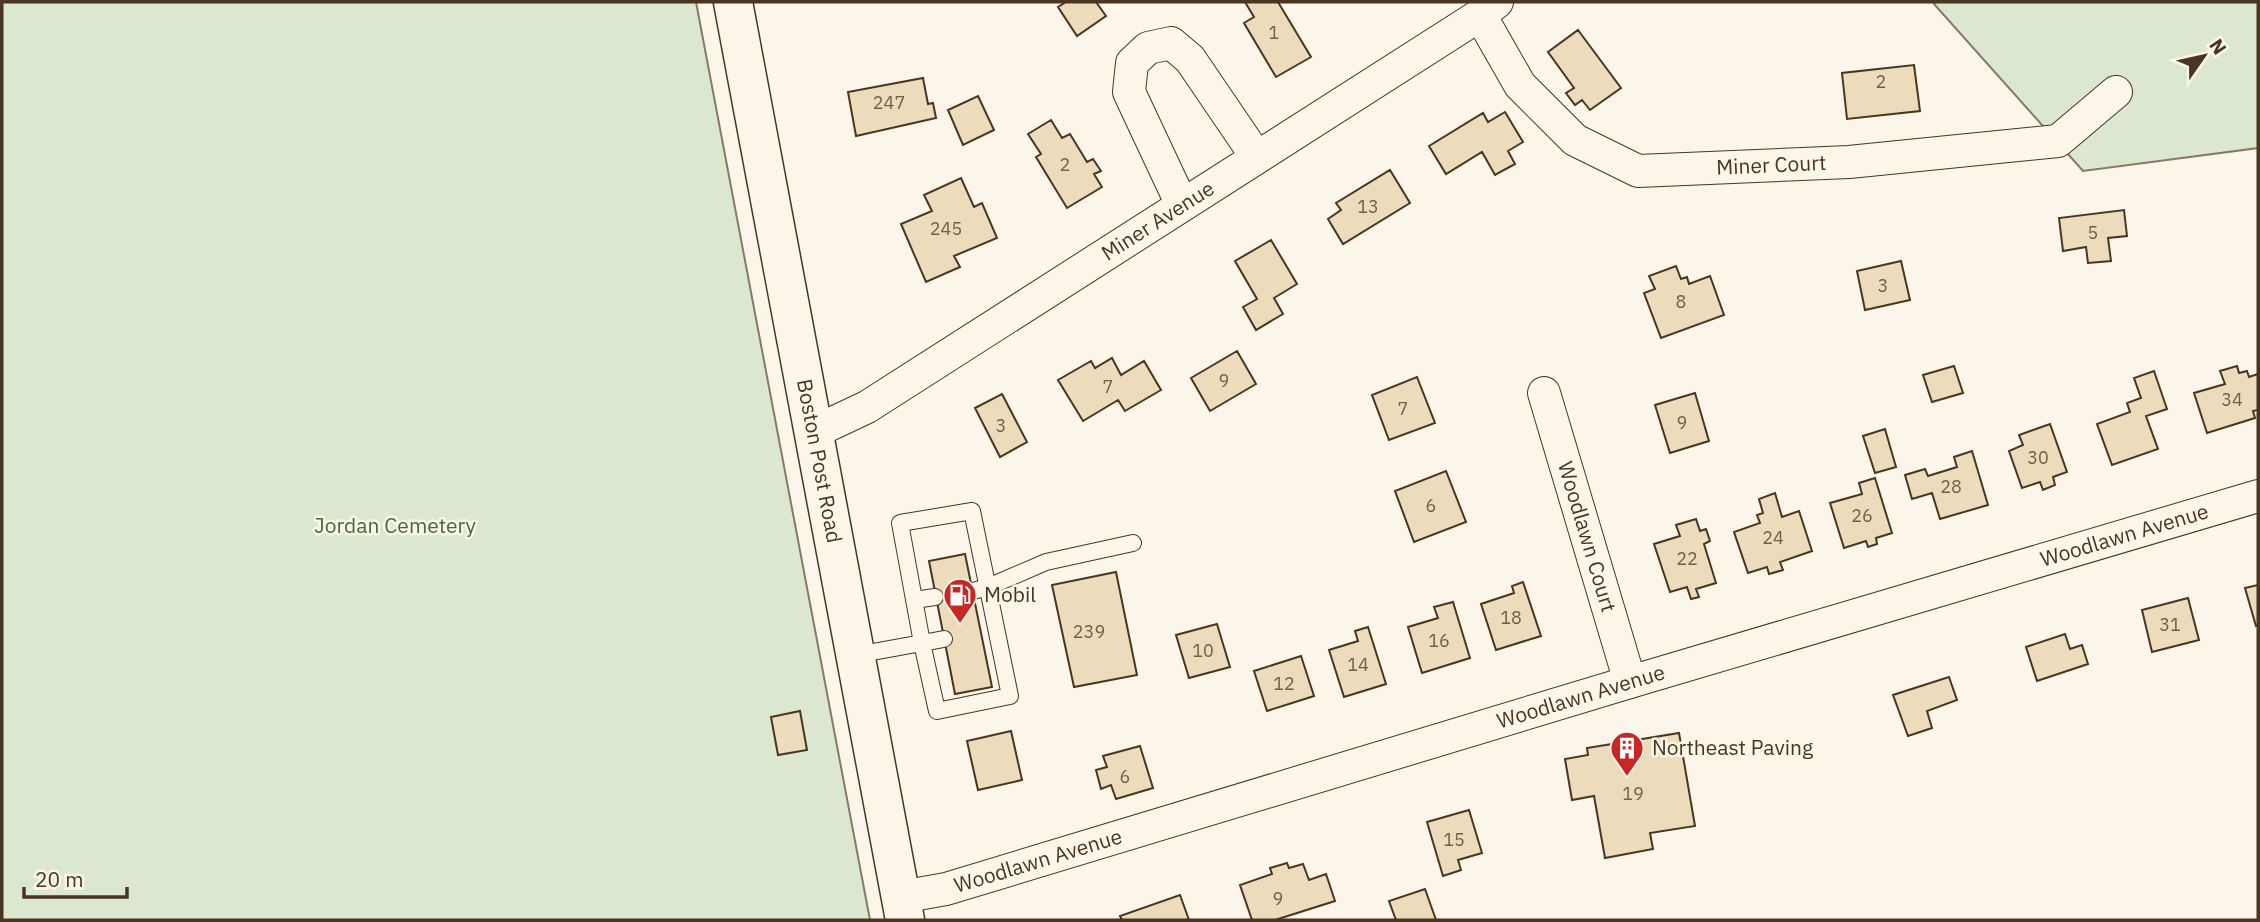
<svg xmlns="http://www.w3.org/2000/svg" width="2260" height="922" font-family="'IBM Plex Sans',sans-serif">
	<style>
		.green { fill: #dce7d0; stroke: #887966; stroke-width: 2 }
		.building { fill: #ecdcbc; stroke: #4a3520; stroke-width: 2 }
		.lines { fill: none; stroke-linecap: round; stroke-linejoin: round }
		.lane-casing { stroke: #4a3520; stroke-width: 18 }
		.street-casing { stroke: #4a3520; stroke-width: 34 }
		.primary-casing { stroke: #4a3520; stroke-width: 41 }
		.lane { stroke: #fbf6e9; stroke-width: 16 }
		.street { stroke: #fbf6e9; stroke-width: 32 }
		.primary { stroke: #fbf6e9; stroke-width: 38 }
		.labels { text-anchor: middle; stroke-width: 5; stroke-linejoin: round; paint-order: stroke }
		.number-label { font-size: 18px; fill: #725f47 }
		.street-label { font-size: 21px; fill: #4a3520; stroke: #fbf6e9 }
		.park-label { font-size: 21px; fill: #436837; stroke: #fbf6e9 }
		.poi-label { font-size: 21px; fill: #4a3520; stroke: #fbf6e9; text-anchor: start }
	</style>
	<rect width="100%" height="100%" fill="#fbf6e9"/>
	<path class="green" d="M 2,2 L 696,2 L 870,920 L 2,920 Z
		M 1936,2 L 2258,2 L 2258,148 L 2083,171 L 1934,4 Z"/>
	<path class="building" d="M 1066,2 L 1096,2 L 1106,16 L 1077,36 L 1058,7 Z
		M 1245,2 L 1278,2 L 1311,57 L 1276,77 L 1244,23 L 1254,17 Z
		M 1578,30 L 1621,88 L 1590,110 L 1582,100 L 1575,105 L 1566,93 L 1574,88 L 1548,52 Z
		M 1914,65 L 1920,111 L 1847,119 L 1842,73 Z
		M 923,78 L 928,104 L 933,103 L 936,118 L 856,136 L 848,92 Z
		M 978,96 L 994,130 L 963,145 L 948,110 Z
		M 1505,112 L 1523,142 L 1508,151 L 1515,164 L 1495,175 L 1482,152 L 1446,174 L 1429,146 L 1483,113 L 1488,122 Z
		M 1051,120 L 1062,138 L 1070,134 L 1087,162 L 1093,159 L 1101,171 L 1094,174 L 1102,187 L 1067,208 L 1036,157 L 1041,154 L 1028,134 Z
		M 1390,170 L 1410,203 L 1343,244 L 1328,219 L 1341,210 L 1336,203 Z
		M 961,178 L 974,207 L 982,203 L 997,238 L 954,256 L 960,267 L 926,282 L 901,224 L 932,211 L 924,195 Z
		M 2124,210 L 2127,236 L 2108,238 L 2111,261 L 2088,263 L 2086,247 L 2063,251 L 2059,218 Z
		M 1271,240 L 1297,284 L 1274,298 L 1283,314 L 1256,330 L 1243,307 L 1257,299 L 1235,261 Z
		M 1901,261 L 1910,300 L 1865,310 L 1857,271 Z
		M 1676,266 L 1681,279 L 1687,277 L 1689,284 L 1710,276 L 1724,315 L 1661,338 L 1644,293 L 1655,289 L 1649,276 Z
		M 1237,351 L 1256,384 L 1210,411 L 1191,378 Z
		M 1112,358 L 1121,375 L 1144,361 L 1161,390 L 1125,411 L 1118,400 L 1083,421 L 1058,380 L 1091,361 L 1095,368 Z
		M 1954,366 L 1963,393 L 1932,402 L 1923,375 Z
		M 2237,366 L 2239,373 L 2247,371 L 2249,377 L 2258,374 L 2258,410 L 2253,411 L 2255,418 L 2207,433 L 2194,393 L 2225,384 L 2220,371 Z
		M 2154,371 L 2167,409 L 2146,416 L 2158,449 L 2112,465 L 2097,424 L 2130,412 L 2127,403 L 2141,398 L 2134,378 Z
		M 1417,377 L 1435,423 L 1389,440 L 1372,395 Z
		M 1695,393 L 1709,441 L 1670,453 L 1655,405 Z
		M 1002,394 L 1027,442 L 1000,457 L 975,408 Z
		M 2050,424 L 2067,472 L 2053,477 L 2055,485 L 2043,490 L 2040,482 L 2022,488 L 2009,451 L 2023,445 L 2019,435 Z
		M 1885,429 L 1896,467 L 1875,473 L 1863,436 Z
		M 1972,451 L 1988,505 L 1940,519 L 1932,493 L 1912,499 L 1905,475 L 1925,469 L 1928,476 L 1957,467 L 1954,457 Z
		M 1446,471 L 1466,522 L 1414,542 L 1395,491 Z
		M 1875,478 L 1892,533 L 1876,538 L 1877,544 L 1868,547 L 1866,541 L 1844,548 L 1830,503 L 1862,494 L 1859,483 Z
		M 1775,493 L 1782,517 L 1799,511 L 1812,551 L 1780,562 L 1783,570 L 1769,574 L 1767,567 L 1748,573 L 1734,532 L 1760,523 L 1757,515 L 1763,513 L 1759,499 Z
		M 1696,519 L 1700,531 L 1706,529 L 1710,541 L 1704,544 L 1716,583 L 1696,589 L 1699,597 L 1691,599 L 1687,587 L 1670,592 L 1654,544 L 1680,536 L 1676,525 Z
		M 965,554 L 992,687 L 955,694 L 929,561 Z
		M 1116,572 L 1137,675 L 1074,687 L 1052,585 Z
		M 1523,582 L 1541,636 L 1496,650 L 1481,604 L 1514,593 L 1512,586 Z
		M 2258,585 L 2258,625 L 2256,626 L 2245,588 Z
		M 2188,598 L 2199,640 L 2152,652 L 2142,610 Z
		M 1453,602 L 1470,658 L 1422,673 L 1408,627 L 1438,618 L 1434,607 Z
		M 1217,624 L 1230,667 L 1189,678 L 1176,635 Z
		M 1368,627 L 1386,684 L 1344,697 L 1329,650 L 1358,641 L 1355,631 Z
		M 2065,634 L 2070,649 L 2082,645 L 2088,664 L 2037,681 L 2026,647 Z
		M 1301,656 L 1314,696 L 1267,711 L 1254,671 Z
		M 1949,677 L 1957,700 L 1927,711 L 1932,728 L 1908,736 L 1893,695 Z
		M 800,711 L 807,750 L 778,755 L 771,717 Z
		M 1011,731 L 1022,780 L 978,790 L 967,741 Z
		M 1679,733 L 1695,826 L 1650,833 L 1653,849 L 1605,858 L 1594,796 L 1572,800 L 1565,759 L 1588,755 L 1587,748 Z
		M 1140,746 L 1153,788 L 1116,799 L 1111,785 L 1101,789 L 1096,770 L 1107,767 L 1103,756 Z
		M 1469,810 L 1482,853 L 1458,860 L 1461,870 L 1443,876 L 1427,822 Z
		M 1287,863 L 1289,868 L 1303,864 L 1309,880 L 1326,874 L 1335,901 L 1275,920 L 1252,920 L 1240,885 L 1272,874 L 1270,868 Z
		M 1425,889 L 1436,920 L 1396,920 L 1389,901 Z
		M 1180,895 L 1189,920 L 1122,920 L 1120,916 Z"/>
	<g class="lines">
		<defs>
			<path id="lane" d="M 973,591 L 988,587 L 1046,562 L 1133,543
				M 914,600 L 935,597
				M 856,655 L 922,643 L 900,523 L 972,511 L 1010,696 L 937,711 L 922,643 L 944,639"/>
			<g id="street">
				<path id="s1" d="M 1480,15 L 1520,85 L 1575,140 L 1638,171 L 1849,162 L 2058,141 L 2116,92"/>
				<path d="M 1182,205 L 1129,92 L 1132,63 L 1148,48 L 1171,43 L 1190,59 L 1256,156"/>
				<path id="s2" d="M 1544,393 L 1630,682"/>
				<path id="s3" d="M 814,432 L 867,407 L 1480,15 L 1497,2"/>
				<path id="s4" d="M 901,897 L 946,889 L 1630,682 L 2258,496"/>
			</g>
			<g id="primary">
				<path id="s5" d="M 733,2 L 905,920"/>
			</g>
		</defs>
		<use href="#lane" class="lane-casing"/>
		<use href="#street" class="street-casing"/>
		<use href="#primary" class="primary-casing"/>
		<use href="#lane" class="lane"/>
		<use href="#street" class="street"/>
		<use href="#primary" class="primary"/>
	</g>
	<defs>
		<symbol id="fuel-pin" viewBox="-11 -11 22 30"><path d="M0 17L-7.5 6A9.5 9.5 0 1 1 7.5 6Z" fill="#c62828" stroke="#fbf6e9"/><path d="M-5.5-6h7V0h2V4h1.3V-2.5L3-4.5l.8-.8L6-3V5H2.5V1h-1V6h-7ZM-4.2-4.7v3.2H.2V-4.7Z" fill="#fff"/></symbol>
		<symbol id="building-pin" viewBox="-11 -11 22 30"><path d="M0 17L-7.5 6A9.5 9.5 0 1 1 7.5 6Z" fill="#c62828" stroke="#fbf6e9"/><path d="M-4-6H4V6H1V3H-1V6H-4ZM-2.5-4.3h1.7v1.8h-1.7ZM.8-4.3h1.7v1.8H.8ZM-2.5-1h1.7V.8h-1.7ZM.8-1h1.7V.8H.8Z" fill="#fff"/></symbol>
	</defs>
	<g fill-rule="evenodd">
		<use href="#fuel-pin" x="941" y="576" width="38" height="52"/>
		<use href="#building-pin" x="1608" y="729" width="38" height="52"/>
	</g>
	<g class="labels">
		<g class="number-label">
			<text x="1274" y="39">1</text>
			<text x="1881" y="88">2</text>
			<text x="889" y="109">247</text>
			<text x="1065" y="171">2</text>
			<text x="1368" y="213">13</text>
			<text x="946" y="235">245</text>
			<text x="2093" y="239">5</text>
			<text x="1883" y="292">3</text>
			<text x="1681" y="308">8</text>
			<text x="1224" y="387">9</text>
			<text x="1108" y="393">7</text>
			<text x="2232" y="406">34</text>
			<text x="1403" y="415">7</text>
			<text x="1682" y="429">9</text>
			<text x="1001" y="432">3</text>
			<text x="2038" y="464">30</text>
			<text x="1951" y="493">28</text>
			<text x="1431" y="512">6</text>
			<text x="1862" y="522">26</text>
			<text x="1773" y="544">24</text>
			<text x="1687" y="565">22</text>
			<text x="1511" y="624">18</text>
			<text x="2170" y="631">31</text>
			<text x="1089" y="638">239</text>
			<text x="1439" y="647">16</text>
			<text x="1203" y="657">10</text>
			<text x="1358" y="671">14</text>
			<text x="1284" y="690">12</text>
			<text x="1125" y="783">6</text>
			<text x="1633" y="800">19</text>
			<text x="1454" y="846">15</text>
			<text x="1278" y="905">9</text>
		</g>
		<g class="street-label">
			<text dy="7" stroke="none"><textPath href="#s1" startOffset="362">Miner Court</textPath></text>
			<text dy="7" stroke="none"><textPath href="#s3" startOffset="404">Miner Avenue</textPath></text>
			<text dy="7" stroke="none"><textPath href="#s5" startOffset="467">Boston Post Road</textPath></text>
			<text dy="7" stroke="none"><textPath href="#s4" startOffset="1276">Woodlawn Avenue</textPath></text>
			<text dy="7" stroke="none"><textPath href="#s2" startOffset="150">Woodlawn Court</textPath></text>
			<text dy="7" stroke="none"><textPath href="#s4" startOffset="709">Woodlawn Avenue</textPath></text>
			<text dy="7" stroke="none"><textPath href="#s4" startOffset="142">Woodlawn Avenue</textPath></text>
		</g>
		<g class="park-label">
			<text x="395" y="533">Jordan Cemetery</text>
		</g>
		<g class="poi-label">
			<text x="984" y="602">Mobil</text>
			<text x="1652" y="755">Northeast Paving</text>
		</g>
	</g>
	<rect width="2260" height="922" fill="none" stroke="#4a3520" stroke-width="7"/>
	<g transform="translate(2204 56) rotate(56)" stroke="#fbf6e9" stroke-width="5" paint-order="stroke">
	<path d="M0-5L12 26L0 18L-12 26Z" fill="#4a3520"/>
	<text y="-10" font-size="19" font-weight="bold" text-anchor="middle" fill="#4a3520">N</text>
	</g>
	<path d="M24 887v10h103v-10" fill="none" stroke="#4a3520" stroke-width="3.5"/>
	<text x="35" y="887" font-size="21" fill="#4a3520" stroke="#fbf6e9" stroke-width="5" paint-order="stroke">20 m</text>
</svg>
